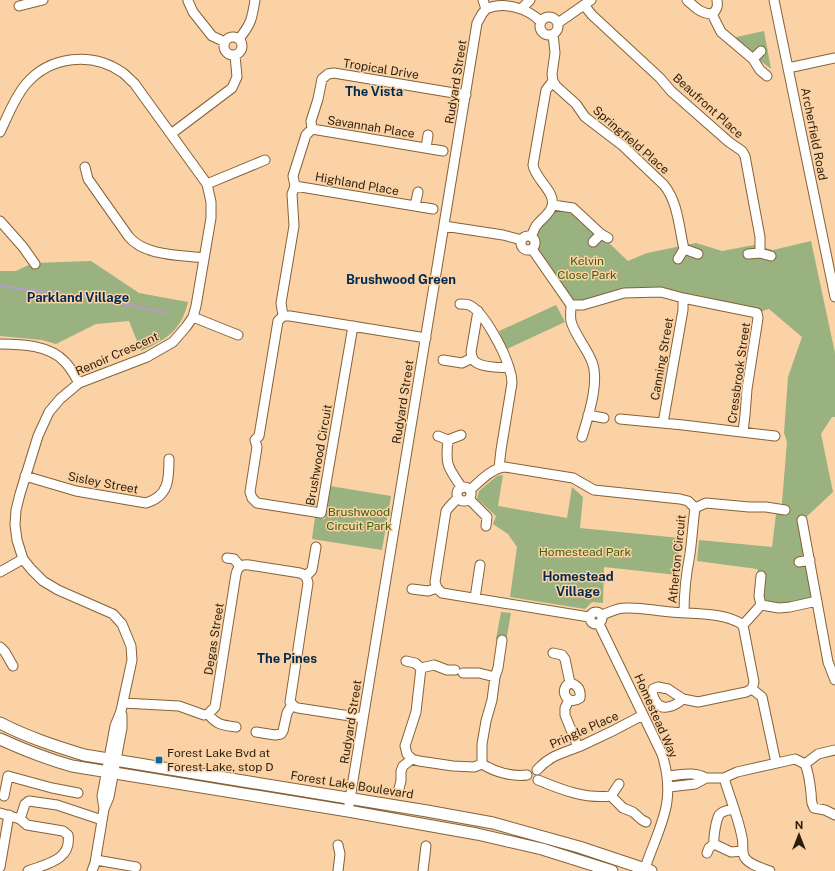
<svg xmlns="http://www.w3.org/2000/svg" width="835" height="871" font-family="'Public Sans',sans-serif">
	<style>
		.green { fill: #99b280 }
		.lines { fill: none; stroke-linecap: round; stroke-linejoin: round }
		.stream { stroke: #b899d0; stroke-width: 2 }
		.minor-casing { stroke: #856238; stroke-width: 11 }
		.major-casing { stroke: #856238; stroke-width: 13 }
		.minor { stroke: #fff; stroke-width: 9 }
		.major { stroke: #fff; stroke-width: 11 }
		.poi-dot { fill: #0168b4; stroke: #fad2a5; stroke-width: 1.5 }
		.labels { text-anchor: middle; stroke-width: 3; stroke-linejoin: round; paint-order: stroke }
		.street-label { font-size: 12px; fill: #2c1e0c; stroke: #fad2a5 }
		.park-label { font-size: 12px; fill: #3e6009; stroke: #fad2a5 }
		.poi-label { font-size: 12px; fill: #2c1e0c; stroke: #fad2a5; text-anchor: start }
		.neighbourhood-label { font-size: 13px; font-weight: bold; fill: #002a4f; stroke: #fad2a5 }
	</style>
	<rect width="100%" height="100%" fill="#fad2a5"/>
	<path class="green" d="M 764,31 L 771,69 L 732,38 Z
		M 570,207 L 608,238 L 609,243 L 628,261 L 647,253 L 696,243 L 722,251 L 754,245 L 773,250 L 811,241 L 835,353 L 835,417 L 832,417 L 821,434 L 833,492 L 802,521 L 817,601 L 761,605 L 761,576 L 757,569 L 697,561 L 699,540 L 772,547 L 776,514 L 781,514 L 787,442 L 784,433 L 788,377 L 802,337 L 769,309 L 757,313 L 661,292 L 571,305 L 529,243 L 531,237 L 550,211 Z
		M 91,261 L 139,293 L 188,302 C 181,331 167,339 141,351 L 129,321 L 96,324 L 56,344 L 42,340 L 0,336 L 0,271 L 16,271 L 33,263 Z
		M 556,305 L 565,322 L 507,349 L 499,331 Z
		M 503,475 L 498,506 L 567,518 L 572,487 L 583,497 L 580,528 L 680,538 L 677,575 L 604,567 L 603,603 L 592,602 L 585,609 L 510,597 L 517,547 L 508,534 L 493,524 L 496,516 L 477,499 L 479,491 L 497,476 Z
		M 330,486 L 391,496 L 382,550 L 312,539 L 315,517 L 325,519 Z
		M 501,612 L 511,613 L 506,641 L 496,639 Z"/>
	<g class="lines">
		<path class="stream" d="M 0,286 L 106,300 L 166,313"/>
		<defs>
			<path id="minor" d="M 687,0 C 695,7 701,14 712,14 C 717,10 718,7 717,0
				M 774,0 L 835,297
				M 188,1 L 193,12 L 212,36 L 225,42
				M 584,5 L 592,15 L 660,78 L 671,91 L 729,142 L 742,151 L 745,156 L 760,237 L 760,253
				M 19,6 L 43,0
				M 486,9 C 503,1 528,8 541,22
				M 521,9 L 530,0
				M 712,14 L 721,32 L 753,59 L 760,70 L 767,76
				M540 26a9 9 0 1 1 18 0a9 9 0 1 1-18 0Z
				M 558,23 L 591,0
				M 553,34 L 555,53 L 552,74 L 553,81 L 556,86 L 576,104 L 585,117 L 623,146 L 664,185 C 678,202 679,228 684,249
				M224 46a9 9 0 1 1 18 0a9 9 0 1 1-18 0Z
				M 239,39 C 251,24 252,19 255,0
				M 753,59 L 761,51
				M 788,68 L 835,58
				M 312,129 L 443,151
				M 0,132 C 8,116 14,98 26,84 C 50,56 92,51 123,73 C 127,76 130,80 134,83 L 207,184 L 211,202 L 211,218 L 196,306 L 193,317 L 186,327 L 173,342 L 147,357 L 79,383 L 60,399 L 49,412 L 38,436 L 20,494 L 16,510 L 15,525 L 17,540 L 23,559 L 31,569 L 43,581 L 58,590 L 113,614 L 122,624 L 131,646 L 132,660 L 121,711 L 115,726 L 102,796 L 104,809 L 95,863 L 92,871
				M 171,134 L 232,88 L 237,77 L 235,55
				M 426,148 L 428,135
				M 85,167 L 88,179 L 129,237 C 145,256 180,255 204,258
				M 207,184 L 265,160
				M 295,186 L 433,209
				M 553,205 L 573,208 L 601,234 L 608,238
				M 415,206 L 418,192
				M 0,221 L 23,247 L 35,264
				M 444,226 L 503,235 L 522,240
				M521 243a7 7 0 1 1 14 0a7 7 0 1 1-14 0Z
				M 531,237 C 533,233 534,229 536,226 C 541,219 550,214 552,206 C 556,192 535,179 533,165 L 546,90 L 553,81
				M 593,242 L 601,234
				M 532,249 L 571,305
				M 748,254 L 760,253 L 771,256
				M 678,259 L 684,249 L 698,254
				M 460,304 C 463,304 467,304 469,305 C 484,311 505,353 509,368 C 511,373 512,378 512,383 L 501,450 L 499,468
				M 571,305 L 583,305 L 624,293 L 661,292 L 683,298 L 757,313 L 758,318 L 747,389 L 745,415 L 743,432
				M 571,305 C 571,310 570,316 571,321 C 573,332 588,350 592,362 C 600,382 588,417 582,437
				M 478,311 L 471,352 C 472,356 472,361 477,363 C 483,367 501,368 509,367
				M 283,316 L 281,303 L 294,226 L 292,194 L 295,186 L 293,176 L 306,135 L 312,129 L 311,121 L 318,99 L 322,79 L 328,74 L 334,73 L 466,95
				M 193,317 L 238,335
				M 353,326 L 321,513 L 257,503 L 252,498 L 250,492 L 257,447 L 255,440 L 259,436 L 278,321 L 283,316 L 290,316 L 426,338
				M 0,344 C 21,344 50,345 65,362 C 71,368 75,376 79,383
				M 443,360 L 462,363 L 472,358
				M 588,415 L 604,418
				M 620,419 L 683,425 L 775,436
				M 663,423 L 683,310 L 683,298
				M 438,436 L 448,440 L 461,435
				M 448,440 C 445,466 448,467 462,488
				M 25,476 L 76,491 L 146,503 C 169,496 169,479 169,459
				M457 494a7 7 0 1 1 14 0a7 7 0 1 1-14 0Z
				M 470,490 C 480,481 492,468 505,467 L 573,478 L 594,490 L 680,499 L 688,501 L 695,508 C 693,523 692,539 690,554 C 686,574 684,592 684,613
				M 458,498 L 450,506 L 446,511 L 435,582 L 437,588 L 442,593 L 589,617
				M 469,499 L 487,517 L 486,526
				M 695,508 L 706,503 L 749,507 L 766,507 L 785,510
				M 802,520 L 828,662 L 835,680
				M 227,558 L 234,559 L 240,566
				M 799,562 L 810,560
				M 0,572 L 23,559
				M 306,576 L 312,570 L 316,547
				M 761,576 L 759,596 L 761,605 L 779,608 L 790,607 L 817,601
				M 412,589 L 428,591 L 437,588
				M 475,598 L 480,565
				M590 618a6 6 0 1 1 12 0a6 6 0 1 1-12 0Z
				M 602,615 C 610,612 617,608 625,608 C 640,607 656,611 671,612 C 692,614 725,612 743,625 L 754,682 L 752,689 L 746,692 L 698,702 L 683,699
				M 599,624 L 662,754 C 677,803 660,824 645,868
				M 743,625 L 761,605
				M 0,647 L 5,652 L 13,666
				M 553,653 L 562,655 L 565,659 L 570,683
				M 406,661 L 415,663 L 421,668 L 434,665 L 447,670 L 455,670
				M 421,668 L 416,712 L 405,746 L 407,754 L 412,759 L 419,761 L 453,766 L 474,767 L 482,764 C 495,772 512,777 527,775
				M 463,673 L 479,673 L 495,677
				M 570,683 C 578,685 581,690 580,698 C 567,707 558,689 570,683 Z
				M 658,687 L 668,689 L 683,699 C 674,707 659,713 654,698 C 652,694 652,693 653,689 Z
				M 752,689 L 762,697 L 776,763
				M 569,700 L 565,708 L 565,715 L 578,747
				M 123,703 L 179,706 L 204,715 L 208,714 L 215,707 L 236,574 C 238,567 241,564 249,565 L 300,573 C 306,575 307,578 308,583 L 290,702 L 295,707 L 298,708 L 363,718
				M 208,714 C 217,725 222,725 236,727
				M 256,732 L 275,735 L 281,734 L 283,731 L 287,713 L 292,705
				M 482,764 L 482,744 L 486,721 L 492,700 L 495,677 L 498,668 L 502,640
				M 805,764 C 809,773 810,783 811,793 C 812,800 810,801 814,808 L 825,810 L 835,815
				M 805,764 L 818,754 L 835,750
				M 537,770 C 551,754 565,753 583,745 C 603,736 623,726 643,715
				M 668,776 C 682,775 693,771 706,778
				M 724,778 C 730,798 738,817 742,837 C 744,844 741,852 745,858 C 750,865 762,868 770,871
				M 538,780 C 562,790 585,799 611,796
				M 619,784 L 611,796 L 623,808 L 633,812 L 642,820 L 646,822
				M 669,787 L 695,784 L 706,778 L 724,778 L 737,772 L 795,759 L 805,764
				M 398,792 L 401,781 L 401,771 L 403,766 L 412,759
				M 4,796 L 8,776 L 52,788 L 78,793
				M 104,809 L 109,797 L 122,728 L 122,715
				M 733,809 C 729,810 722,811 719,815 C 716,821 713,838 714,844 L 731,852 L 743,851
				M 348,811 L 477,23 L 482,14 L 486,9 L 483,0
				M 0,813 L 20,819 L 27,825 L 63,831 L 68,835 C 72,860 46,864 28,871
				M 20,819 L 25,804 L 29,801 L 57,805 L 102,820
				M 707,853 L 709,848 L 714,844
				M 96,860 L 136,867
				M 0,867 L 9,815
				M 338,871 L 340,854 L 338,845
				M 423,871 L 426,846"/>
			<path id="major" d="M 0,723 C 27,737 55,746 84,755 L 427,811 L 493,823 L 579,847 L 651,871
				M 0,739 C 24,750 47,759 72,766 L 348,811 L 477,834 L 542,849 L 612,871"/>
		</defs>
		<use href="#minor" class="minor-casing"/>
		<use href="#major" class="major-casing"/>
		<use href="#minor" class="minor"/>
		<use href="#major" class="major"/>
	</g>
	<rect class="poi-dot" x="155" y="756" width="8" height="8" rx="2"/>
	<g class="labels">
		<g class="street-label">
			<text transform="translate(381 69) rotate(9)" y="4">Tropical Drive</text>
			<text transform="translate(456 82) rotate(-81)" y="4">Rudyard Street</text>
			<text transform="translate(708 106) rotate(42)" y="4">Beaufront Place</text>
			<text transform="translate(371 127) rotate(9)" y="4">Savannah Place</text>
			<text transform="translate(814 134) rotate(79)" y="4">Archerfield Road</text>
			<text transform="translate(631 140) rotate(41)" y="4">Springfield Place</text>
			<text transform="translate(357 184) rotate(10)" y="4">Highland Place</text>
			<text transform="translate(117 354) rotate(-24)" y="4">Renoir Crescent</text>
			<text transform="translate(662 359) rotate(-80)" y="4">Canning Street</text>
			<text transform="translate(739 373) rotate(-82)" y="4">Cressbrook Street</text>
			<text transform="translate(403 402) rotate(-81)" y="4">Rudyard Street</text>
			<text transform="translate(319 455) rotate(-80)" y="4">Brushwood Circuit</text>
			<text transform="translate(103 483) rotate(11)" y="4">Sisley Street</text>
			<text transform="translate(677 559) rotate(-84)" y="4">Atherton Circuit</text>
			<text transform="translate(214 639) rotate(-81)" y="4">Degas Street</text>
			<text transform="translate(656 716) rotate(66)" y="4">Homestead Way</text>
			<text transform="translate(351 722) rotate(-81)" y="4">Rudyard Street</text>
			<text transform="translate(584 730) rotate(-24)" y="4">Pringle Place</text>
			<text transform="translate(352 785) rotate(9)" y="4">Forest Lake Boulevard</text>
		</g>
		<g class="park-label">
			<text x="587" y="265">Kelvin<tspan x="587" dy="14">Close Park</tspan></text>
			<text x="359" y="516">Brushwood<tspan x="359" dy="14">Circuit Park</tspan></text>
			<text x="585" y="556">Homestead Park</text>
		</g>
		<g class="poi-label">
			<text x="167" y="757">Forest Lake Bvd at<tspan x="167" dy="14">Forest Lake, stop D</tspan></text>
		</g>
		<g class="neighbourhood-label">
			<text x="374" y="96">The Vista</text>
			<text x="401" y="284">Brushwood Green</text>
			<text x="78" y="302">Parkland Village</text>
			<text x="578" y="581">Homestead<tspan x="578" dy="15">Village</tspan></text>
			<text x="287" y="663">The Pines</text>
		</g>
	</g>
	<g transform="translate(799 835)" stroke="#fad2a5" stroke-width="3" paint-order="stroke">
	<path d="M0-3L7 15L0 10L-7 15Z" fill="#2c1e0c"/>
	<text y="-6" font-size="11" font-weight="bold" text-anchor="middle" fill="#2c1e0c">N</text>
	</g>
</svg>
